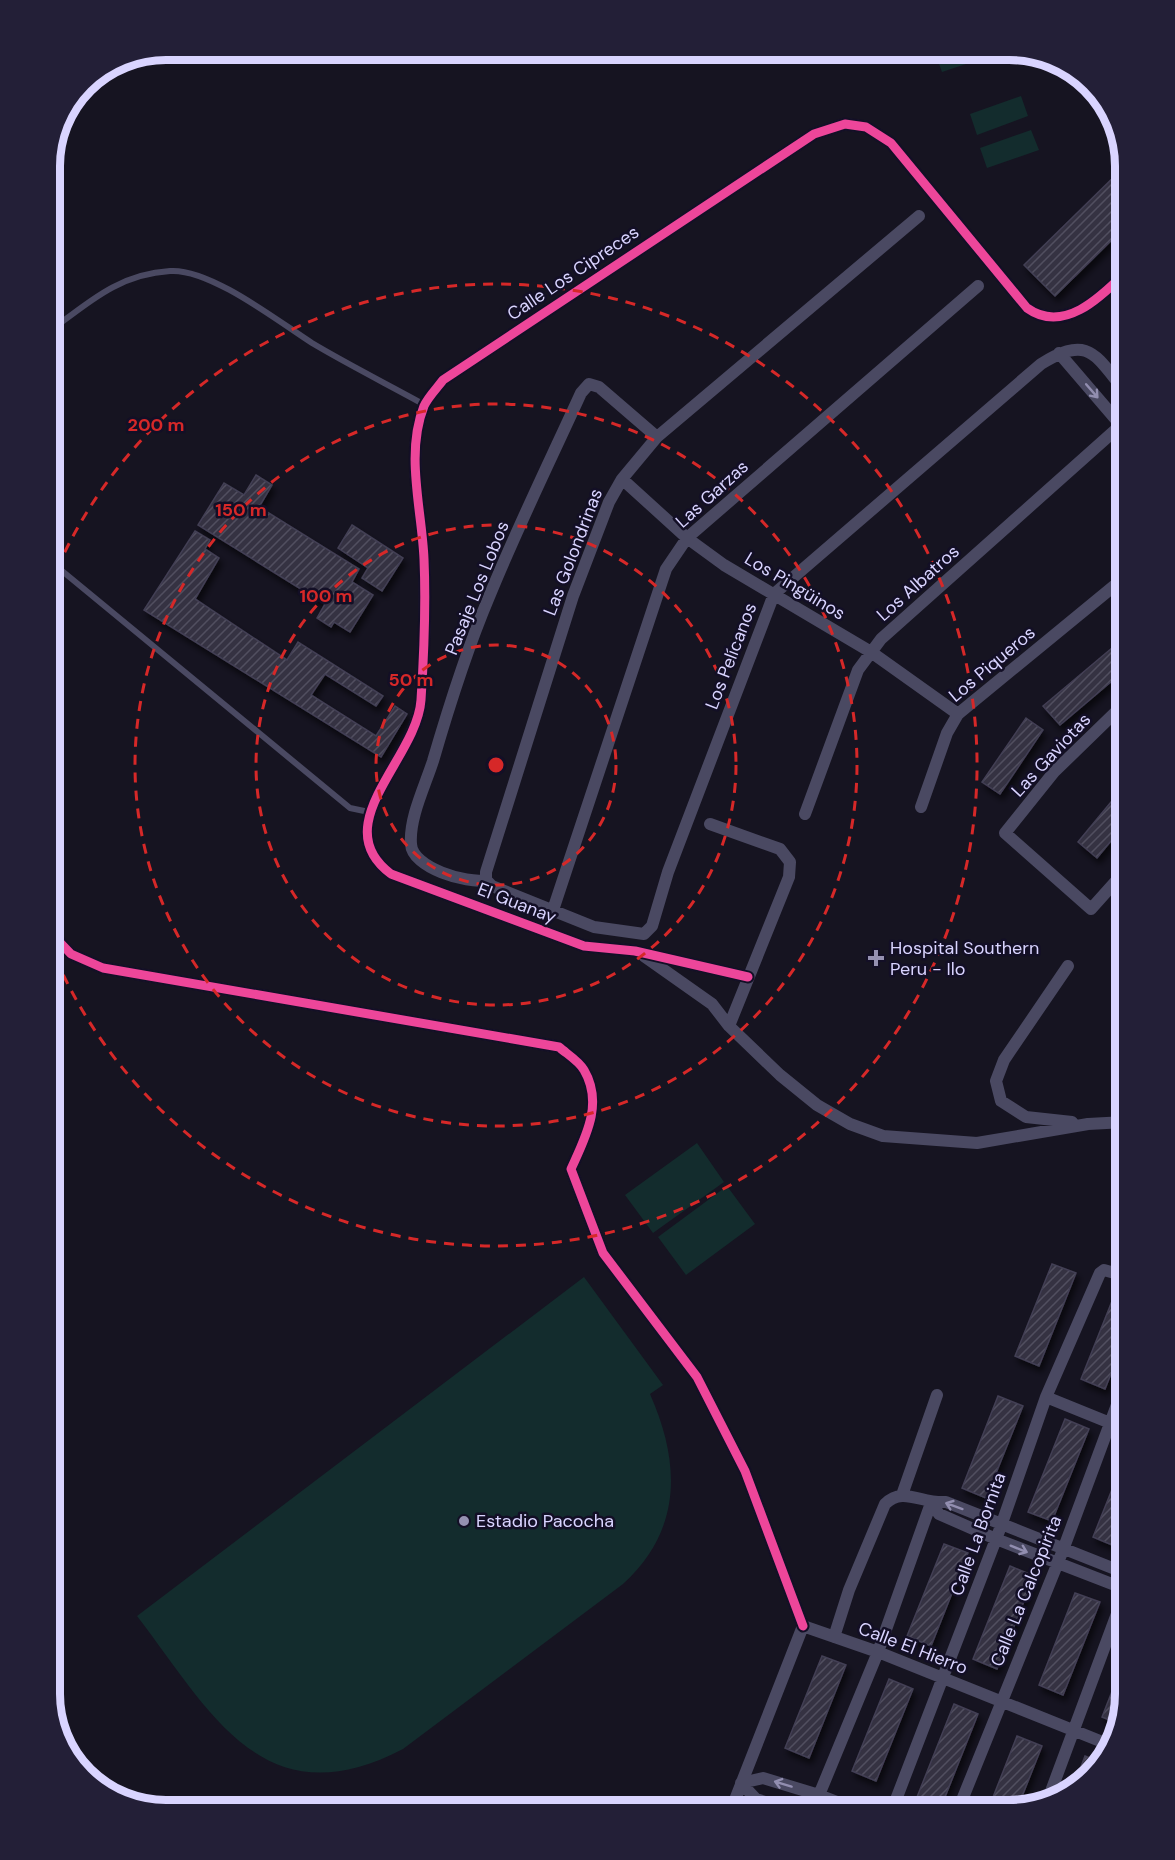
<svg xmlns="http://www.w3.org/2000/svg" width="1175" height="1860" font-family="'DM Sans',sans-serif">
	<style>
		.garden { fill: #132c2d }
		.building { fill: url(#building-hatch); stroke: #433f54; stroke-width: 1.5; filter: url(#shadow) }
		.lines { fill: none; stroke-linecap: round; stroke-linejoin: round }
		.lane { stroke: #4a4962; stroke-width: 6 }
		.street { stroke: #4a4962; stroke-width: 12 }
		.cycleway-casing { stroke: #130f26; stroke-width: 13 }
		.cycleway { stroke: #ed469a; stroke-width: 9 }
		.oneway { stroke: #928eb0 }
		.ring { fill: none; stroke: #d62828; stroke-width: 3; stroke-dasharray: 10 8 }
		.poi-dot { fill: #9591b1; stroke: #130f26; stroke-width: 2 }
		.labels { text-anchor: middle; stroke-width: 5; stroke-linejoin: round; paint-order: stroke }
		.street-label { font-size: 18px; fill: #d9d4ff; stroke: #130f26 }
		.poi-label { font-size: 18px; fill: #d9d4ff; stroke: #130f26; text-anchor: start }
		.rim { fill: none; stroke: #d9d4ff; stroke-width: 8 }
		.centre { fill: #d62828; stroke: #130f26; stroke-width: 3 }
		.ring-label { font-size: 18px; text-anchor: middle; font-weight: bold; fill: #d62828; stroke: #130f26; stroke-width: 5; stroke-linejoin: round; paint-order: stroke }
	</style>
	<defs>
		<pattern id="building-hatch" width="6" height="6" patternUnits="userSpaceOnUse" patternTransform="scale(1.5)"><rect width="6" height="6" fill="#343243"/><path d="M-1 1l2-2M0 6l6-6M5 7l2-2" fill="none" stroke="#514f5f"/></pattern>
		<filter id="shadow"><feDropShadow dx="3" dy="5.5" stdDeviation="3" flood-color="#0009"/></filter>
	</defs>
	<rect width="100%" height="100%" fill="#161421"/>
	<path class="garden" d="M 934,50 L 1008,50 L 942,72 Z
		M 1021,96 L 1028,116 L 977,135 L 970,114 Z
		M 1031,130 L 1039,150 L 987,168 L 980,148 Z
		M 697,1143 L 724,1182 L 653,1233 L 625,1195 Z
		M 727,1186 L 755,1224 L 686,1275 L 658,1237 Z
		M 584,1277 L 663,1385 L 650,1394 C 681,1464 682,1530 623,1584 L 403,1749 C 263,1822 210,1711 137,1616 Z"/>
	<path class="building" d="M 1125,166 L 1125,227 L 1055,296 L 1024,265 Z
		M 256,475 L 272,485 L 259,507 L 359,569 L 352,582 L 373,595 L 350,632 L 334,622 L 331,627 L 317,618 L 325,604 L 198,525 L 224,483 L 244,495 Z
		M 352,525 L 403,558 L 382,591 L 362,578 L 368,568 L 338,548 Z
		M 195,531 L 210,540 L 205,549 L 219,558 L 195,599 L 287,660 L 298,642 L 383,696 L 376,706 L 325,674 L 311,695 L 376,736 L 395,706 L 407,714 L 381,757 L 144,610 Z
		M 1125,637 L 1125,670 L 1060,725 L 1043,706 Z
		M 1026,718 L 1043,730 L 1000,794 L 982,782 Z
		M 1125,785 L 1125,824 L 1097,858 L 1078,842 Z
		M 1052,1264 L 1076,1273 L 1039,1366 L 1015,1356 Z
		M 1118,1286 L 1125,1289 L 1125,1338 L 1105,1389 L 1081,1379 Z
		M 998,1396 L 1023,1406 L 986,1498 L 962,1488 Z
		M 1065,1419 L 1089,1429 L 1052,1521 L 1028,1512 Z
		M 1125,1457 L 1125,1527 L 1117,1547 L 1093,1537 Z
		M 944,1544 L 968,1553 L 931,1646 L 907,1636 Z
		M 1010,1566 L 1034,1576 L 997,1669 L 973,1659 Z
		M 1075,1593 L 1100,1602 L 1063,1695 L 1039,1685 Z
		M 822,1656 L 846,1665 L 809,1758 L 785,1748 Z
		M 1125,1658 L 1125,1695 L 1117,1723 L 1102,1717 Z
		M 889,1679 L 913,1689 L 876,1781 L 852,1771 Z
		M 954,1704 L 978,1714 L 941,1807 L 917,1797 Z
		M 1017,1736 L 1042,1746 L 1017,1809 L 988,1810 Z
		M 1085,1756 L 1102,1763 L 1073,1788 Z"/>
	<g class="lines">
		<path class="lane" d="M 50,331 C 89,302 119,274 170,271 C 210,268 279,322 312,343 C 349,365 387,384 425,405
			M 50,561 L 350,808 L 369,812"/>
		<path class="street" d="M 1059,353 L 1125,430
			M 622,479 L 687,538 L 724,565 L 871,652 L 958,714
			M 921,807 L 947,733 L 958,714 L 1125,577
			M 805,814 L 858,670 L 881,639 L 1121,425
			M 710,824 L 780,849 L 790,862 L 789,877 L 729,1026
			M 1125,871 L 1091,909 L 1005,833 L 1054,772 L 1125,703
			M 486,880 L 492,886 L 594,927 L 644,934 L 652,926 L 668,872 L 774,594 L 1041,364 C 1089,334 1095,355 1125,391
			M 486,880 L 486,872 L 573,596 L 609,502 L 622,479 L 657,437 L 919,216
			M 486,880 C 467,884 412,868 411,844 C 409,818 425,786 433,761 C 449,706 467,649 489,597 C 517,528 550,461 581,393 L 589,384 L 599,387 L 657,437
			M 553,910 L 666,569 L 687,538 L 978,286
			M 50,932 L 71,954 L 103,968 L 559,1047 C 567,1054 579,1061 584,1070 C 604,1104 585,1138 571,1169 L 603,1253 L 697,1377 L 745,1471 L 803,1626
			M 644,956 L 712,1004 L 729,1026 L 780,1075 L 817,1105 L 850,1124 L 883,1136 L 977,1143 L 1088,1124 L 1125,1122
			M 1068,966 L 1004,1060 L 996,1081 L 1001,1101 L 1026,1117 L 1072,1122
			M 748,977 L 635,951 L 584,946 L 391,874 C 325,825 417,759 421,700 C 424,654 426,605 424,559 C 422,510 405,454 424,406 C 428,397 437,388 443,380 L 814,134 L 845,124 L 866,127 L 891,143 L 1027,308 C 1063,334 1100,298 1125,273
			M 1046,1397 L 1125,1429
			M 902,1495 L 937,1395
			M 931,1503 L 939,1514 L 996,1539 L 1125,1589
			M 803,1626 L 878,1652 L 1110,1745
			M 834,1637 L 849,1590 L 885,1504 C 903,1486 921,1504 946,1502 L 1125,1573
			M 819,1795 L 878,1652 L 931,1503
			M 1047,1802 L 1125,1592
			M 731,1810 L 803,1626
			M 790,1810 L 756,1799 L 741,1783 L 763,1778 L 819,1795 L 858,1810
			M 892,1810 L 1001,1526 L 1046,1397 L 1100,1273 L 1104,1270 L 1125,1276
			M 958,1810 L 1063,1550 L 1125,1383"/>
		<defs>
			<path id="cycleway" d="M 50,932 L 71,954 L 103,968 L 559,1047 C 567,1054 579,1061 584,1070 C 604,1104 585,1138 571,1169 L 603,1253 L 697,1377 L 745,1471 L 803,1626
				M 748,977 L 635,951 L 584,946 L 391,874 C 325,825 417,759 421,700 C 424,654 426,605 424,559 C 422,510 405,454 424,406 C 428,397 437,388 443,380 L 814,134 L 845,124 L 866,127 L 891,143 L 1027,308 C 1063,334 1100,298 1125,273"/>
		</defs>
		<use href="#cycleway" class="cycleway-casing"/>
		<use href="#cycleway" class="cycleway"/>
	</g>
	<defs><path id="oneway-shaft" d="M-6 0H5M1.5-3L5.5 0L1.5 3" fill="none" stroke-width="1.6" stroke-linecap="round" stroke-linejoin="round" transform="scale(1.5)"/></defs>
	<g class="oneway">
		<use href="#oneway-shaft" transform="translate(1092 391) rotate(49)"/>
		<use href="#oneway-shaft" transform="translate(954 1506) rotate(-160)"/>
		<use href="#oneway-shaft" transform="translate(1019 1549) rotate(22)"/>
		<use href="#oneway-shaft" transform="translate(783 1784) rotate(-163)"/>
	</g>
	<g class="ring">
		<circle cx="496" cy="765" r="120"/>
		<circle cx="496" cy="765" r="240"/>
		<circle cx="496" cy="765" r="361"/>
		<path d="M50 585A481 481 0 1 1 50 945"/>
	</g>
	<g class="poi-dot">
		<path d="M873 949h6v6h6v6h-6v6h-6v-6h-6v-6h6z"/>
		<circle cx="464" cy="1521" r="6"/>
	</g>
	<g class="labels">
		<g class="street-label">
			<text transform="translate(573 273) rotate(-34)" y="6">Calle Los Cipreces</text>
			<text transform="translate(712 494) rotate(-42)" y="6">Las Garzas</text>
			<text transform="translate(573 552) rotate(-69)" y="6">Las Golondrinas</text>
			<text transform="translate(918 583) rotate(-42)" y="6">Los Albatros</text>
			<text transform="translate(795 586) rotate(31)" y="6">Los Pingüinos</text>
			<text transform="translate(477 588) rotate(-68)" y="6">Pasaje Los Lobos</text>
			<text transform="translate(731 656) rotate(-69)" y="6">Los Pelícanos</text>
			<text transform="translate(992 664) rotate(-40)" y="6">Los Piqueros</text>
			<text transform="translate(1051 755) rotate(-47)" y="6">Las Gaviotas</text>
			<text transform="translate(517 903) rotate(21)" y="6">El Guanay</text>
			<text transform="translate(978 1534) rotate(-70)" y="6">Calle La Bornita</text>
			<text transform="translate(1026 1591) rotate(-68)" y="6">Calle La Calcopirita</text>
			<text transform="translate(913 1648) rotate(21)" y="6">Calle El Hierro</text>
		</g>
		<g class="poi-label">
			<text x="890" y="954">Hospital Southern<tspan x="890" dy="21">Peru - Ilo</tspan></text>
			<text x="476" y="1527">Estadio Pacocha</text>
		</g>
	</g>
	<path d="M0 0H1175V1860H0ZM166 60H1009A106 106 0 0 1 1115 166V1694A106 106 0 0 1 1009 1800H166A106 106 0 0 1 60 1694V166A106 106 0 0 1 166 60Z" fill="#231f37" fill-rule="evenodd"/>
	<path class="rim" d="M166 60H1009A106 106 0 0 1 1115 166V1694A106 106 0 0 1 1009 1800H166A106 106 0 0 1 60 1694V166A106 106 0 0 1 166 60Z"/>
	<circle cx="496" cy="765" r="9" class="centre"/>
	<g class="ring-label">
		<text x="156" y="431">200 m</text>
		<text x="241" y="516">150 m</text>
		<text x="326" y="602">100 m</text>
		<text x="411" y="686">50 m</text>
	</g>
</svg>
